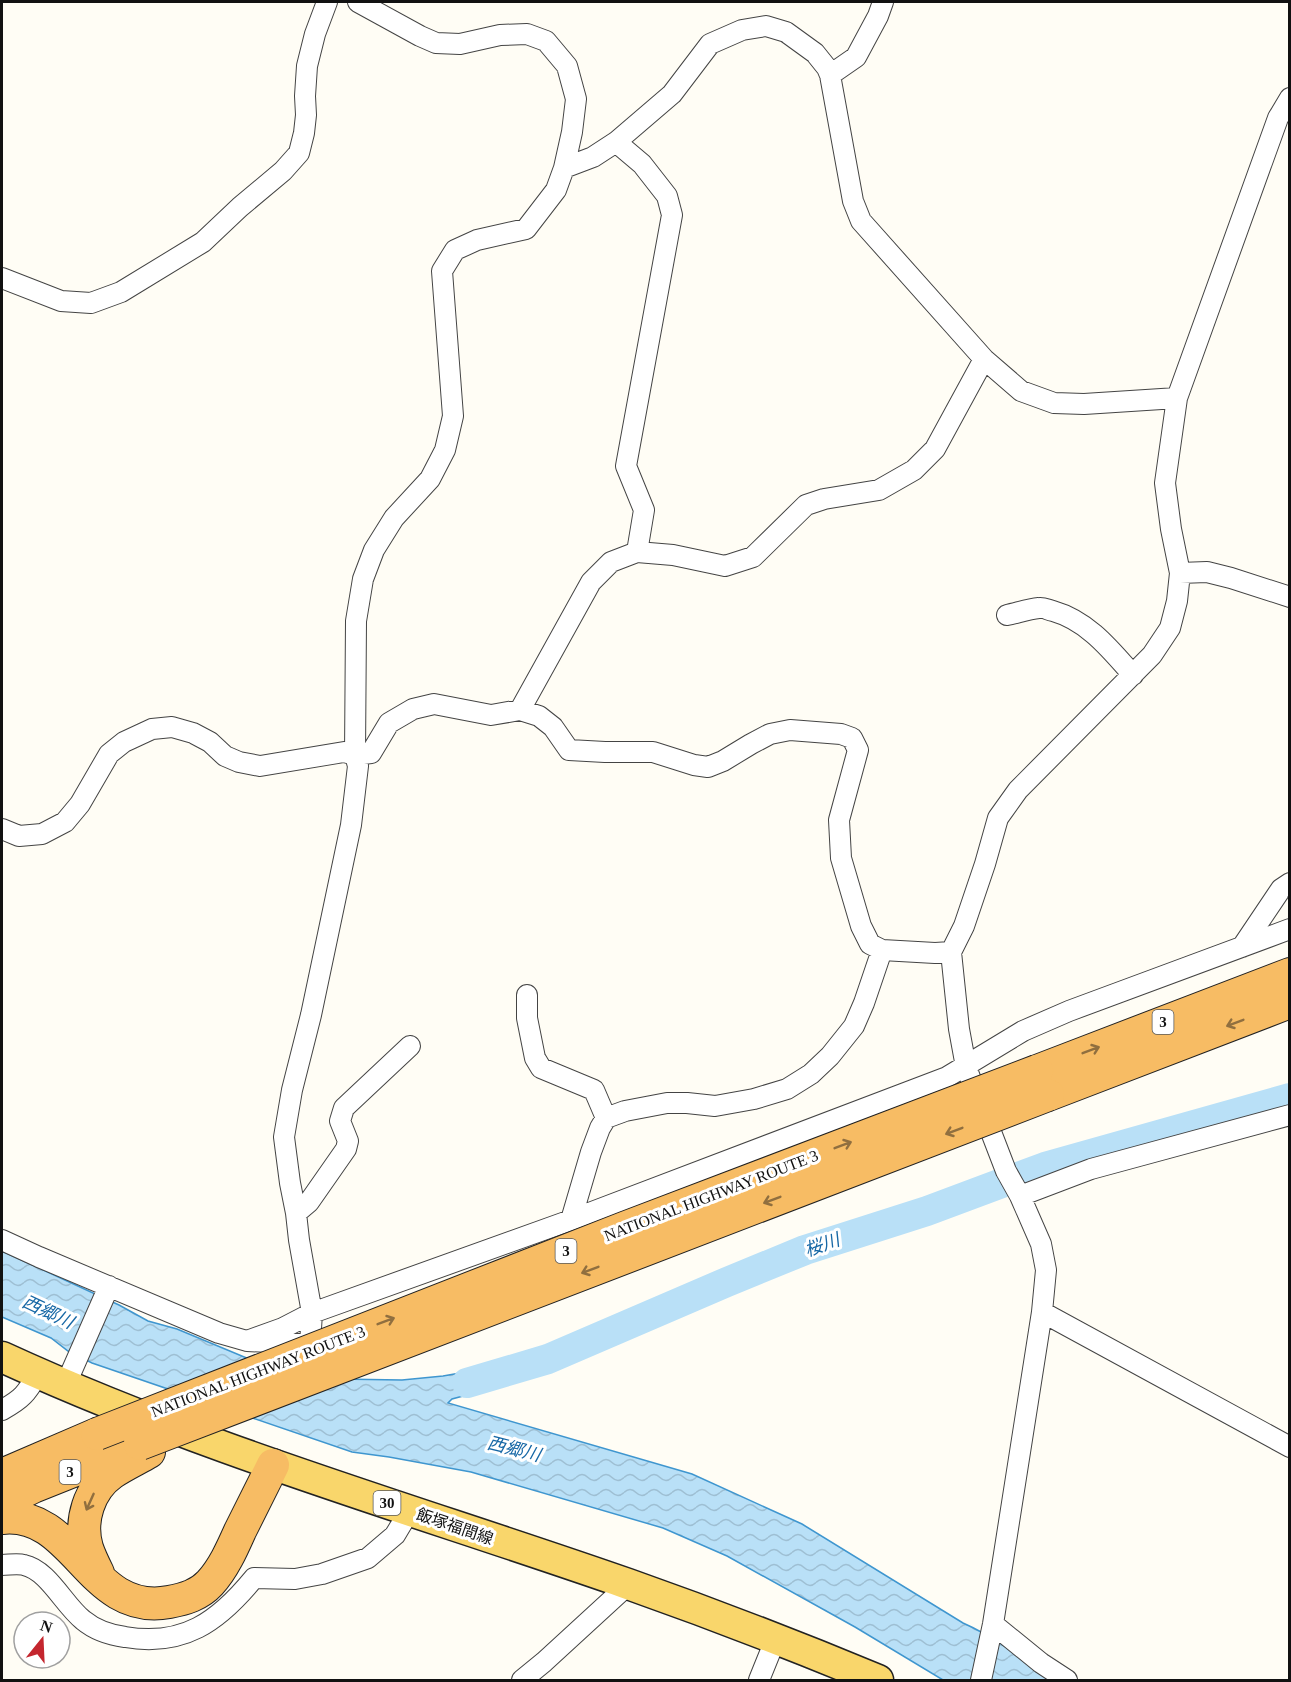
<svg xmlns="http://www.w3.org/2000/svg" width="1291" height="1682" font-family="'Times New Roman','Noto Sans JP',serif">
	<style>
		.water { fill: url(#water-waves); stroke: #3f96cf; stroke-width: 1.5 }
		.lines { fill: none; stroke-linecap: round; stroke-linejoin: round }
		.river { stroke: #b9e0f7; stroke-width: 30 }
		.minor-casing { stroke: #444; stroke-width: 22 }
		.primary-casing { stroke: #222; stroke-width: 33 }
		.trunk-casing { stroke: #222; stroke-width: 34 }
		.minor { stroke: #fff; stroke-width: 20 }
		.primary { stroke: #f9d66b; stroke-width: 30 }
		.trunk { stroke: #f7bc64; stroke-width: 32 }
		.trunk-bridge-casing { stroke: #222; stroke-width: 34; stroke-linecap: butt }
		.trunk-bridge { stroke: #f7bc64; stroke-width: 32 }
		.oneway { stroke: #906f3f }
		.labels { text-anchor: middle; stroke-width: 6; stroke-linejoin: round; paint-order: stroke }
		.shield { fill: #fff; stroke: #585858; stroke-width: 1.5 }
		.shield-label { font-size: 15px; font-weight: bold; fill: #111 }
		.street-label { font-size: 16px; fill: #111; stroke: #fff }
		.water-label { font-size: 18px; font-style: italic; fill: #1768a6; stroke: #fff }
	</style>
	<defs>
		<pattern id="water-waves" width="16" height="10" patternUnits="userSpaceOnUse" patternTransform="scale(1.5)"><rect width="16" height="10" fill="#b9e0f7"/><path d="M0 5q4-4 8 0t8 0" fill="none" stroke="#9ebfd3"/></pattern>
	</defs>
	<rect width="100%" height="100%" fill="#fffdf5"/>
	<path class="water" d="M 2,1251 L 119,1305 L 148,1321 L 177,1329 L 249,1359 L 337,1379 L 402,1380 L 443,1376 L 477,1370 L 502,1362 L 512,1383 L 452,1399 L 448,1403 L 692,1474 L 802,1524 L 963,1623 C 995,1637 1023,1659 1051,1680 L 943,1680 L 855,1627 L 727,1556 L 663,1528 L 471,1472 L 389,1457 L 352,1452 L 92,1363 L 68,1351 L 51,1338 L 2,1317 Z"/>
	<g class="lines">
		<path class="river" d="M 467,1383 L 548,1359 L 727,1282 L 805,1250 L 927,1211 L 1045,1167 L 1290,1098"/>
		<defs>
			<path id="minor" d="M 830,75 L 856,57 L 878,16 L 883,2
				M 616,142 L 642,164 L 667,196 L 672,215 L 626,466 L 644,510 L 637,552
				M 564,168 L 593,157 L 616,142 L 672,94 L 710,44 L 742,30 L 766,26 L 786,32 L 815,53 L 827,68 L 830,75 L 853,201 L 861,221 L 984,359 L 1021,391 L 1054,403 L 1084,404 L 1177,398
				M 2,278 L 61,301 L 91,303 L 121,292 L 203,242 L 240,207 L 283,171 L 299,153 L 304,133 L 306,115 L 305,96 L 307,66 L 315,34 L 327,2
				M 1180,573 L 1207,572 L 1231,578 L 1290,597
				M 1007,615 C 1017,613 1028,609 1039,608 C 1043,607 1048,610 1053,611 C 1088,621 1110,649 1133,675
				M 520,710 L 591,582 L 611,562 L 637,552 L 673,555 L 725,566 L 753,557 L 806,505 L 824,499 L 879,490 L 914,470 L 935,449 L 984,359
				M 2,829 L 19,836 L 42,834 L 65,822 L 80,804 L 109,754 L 124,742 L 152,729 L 172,727 L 193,733 L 210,742 L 225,756 L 239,762 L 260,766 L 344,752 L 355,755 L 371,753 L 389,723 L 413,709 L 434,704 L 491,715 L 520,710 L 539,716 L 553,727 L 569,750 L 605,752 L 653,752 L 694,765 L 708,767 L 723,761 L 751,744 L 770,734 L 790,730 L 841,734 L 852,738 L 858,750 L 839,820 L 841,858 L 861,926 L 870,944 L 882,950 L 935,953 L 951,952
				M 1242,947 L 1281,889 L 1290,883
				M 527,995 L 527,1018 L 535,1058 L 541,1068 L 594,1090 L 606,1118
				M 1020,1196 L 1091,1169 L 1290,1115
				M 296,1213 L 309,1202 L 346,1149 L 348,1141 L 340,1121 L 344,1108 L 410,1046
				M 571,1220 L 591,1152 L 600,1128 L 606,1118 L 625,1111 L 667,1103 L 687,1103 L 715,1106 L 754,1099 L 787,1089 L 811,1074 L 830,1056 L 854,1026 L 864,1003 L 882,950
				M 2,1240 L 39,1257 L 219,1333 L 247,1341 L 310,1344 L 313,1345
				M 1042,1312 L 1290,1447
				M 247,1341 L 283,1328 L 312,1313 L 571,1220 L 947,1077 L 1023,1031 L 1069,1011 L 1290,929
				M 310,1344 L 312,1313 L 299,1240 L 296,1213 L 290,1183 L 284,1137 L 292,1090 L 311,1015 L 351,825 L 358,766 L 355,755 L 356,621 L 363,579 L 374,550 L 394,518 L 430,479 L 445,450 L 453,416 L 442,271 L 455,250 L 477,240 L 526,229 L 556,190 L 564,168 L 572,132 L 576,99 L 567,66 L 546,41 L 527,34 L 500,35 L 460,44 L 436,43 L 420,36 L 358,2
				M 65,1386 L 109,1286
				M 2,1410 C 22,1399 26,1394 38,1374
				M 2,1565 C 9,1565 17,1563 24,1565 C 48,1570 64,1605 83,1620 C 95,1630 110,1635 125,1637 C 183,1647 218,1622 254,1578 L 295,1579 L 322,1574 L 368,1558 L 395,1535 L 410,1510
				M 993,1624 L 1041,1663 L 1067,1680
				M 522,1680 L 544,1662 L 629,1584
				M 759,1680 L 776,1638
				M 981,1680 L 993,1624 L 1042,1312 L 1046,1270 L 1041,1244 L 1020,1196 L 1006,1171 L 966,1067 L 959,1029 L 951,952 L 964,926 L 985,864 L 998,818 L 1018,790 L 1152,655 L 1170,628 L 1177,601 L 1180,573 L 1171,529 L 1165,483 L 1177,398 L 1278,118 L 1290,98"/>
			<path id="primary" d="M 2,1357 C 204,1450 419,1511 628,1584 C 713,1614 796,1646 878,1680"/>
			<path id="trunk" d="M 1037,1071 L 1290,974
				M 1048,1095 L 1290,1002
				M 2,1475 L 97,1434
				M 2,1502 L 33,1487 L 128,1449
				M 2,1518 C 76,1510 89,1617 169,1602 C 185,1599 199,1595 210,1583 C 223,1569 232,1549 240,1531 C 251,1509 262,1487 273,1465
				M 98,1573 C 94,1565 90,1557 87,1548 C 79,1521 89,1489 112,1473 C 124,1465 137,1459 149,1452"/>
		</defs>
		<use href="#minor" class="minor-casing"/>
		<use href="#primary" class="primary-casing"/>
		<use href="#trunk" class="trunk-casing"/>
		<use href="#minor" class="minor"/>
		<use href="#primary" class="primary"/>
		<use href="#trunk" class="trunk"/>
		<defs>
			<path id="trunk-bridge" d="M 97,1434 L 624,1228 L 1037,1071
				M 140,1444 L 1048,1095"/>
		</defs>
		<use href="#trunk-bridge" class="trunk-bridge-casing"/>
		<use href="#trunk-bridge" class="trunk-bridge"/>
	</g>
	<defs><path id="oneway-shaft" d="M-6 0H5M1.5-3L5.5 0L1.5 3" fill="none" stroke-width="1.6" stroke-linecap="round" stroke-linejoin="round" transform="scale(1.5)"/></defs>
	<g class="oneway">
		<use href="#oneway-shaft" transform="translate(1235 1023) rotate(159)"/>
		<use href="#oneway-shaft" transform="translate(1091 1050) rotate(-21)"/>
		<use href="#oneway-shaft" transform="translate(954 1131) rotate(159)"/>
		<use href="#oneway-shaft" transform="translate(843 1145) rotate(-21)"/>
		<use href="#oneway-shaft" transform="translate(772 1200) rotate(159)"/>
		<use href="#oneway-shaft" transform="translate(590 1270) rotate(159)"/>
		<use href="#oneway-shaft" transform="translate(386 1321) rotate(-21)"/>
		<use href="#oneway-shaft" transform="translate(90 1502) rotate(114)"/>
	</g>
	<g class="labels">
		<g class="shield">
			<rect x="1152.5" y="1010" width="21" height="24" rx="4.5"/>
			<rect x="555.5" y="1239" width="21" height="24" rx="4.5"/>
			<rect x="59.5" y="1460" width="21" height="24" rx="4.5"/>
			<rect x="373.5" y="1491" width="27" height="24" rx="4.5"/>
		</g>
		<g class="shield-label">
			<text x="1163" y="1027">3</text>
			<text x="566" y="1256">3</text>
			<text x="70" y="1477">3</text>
			<text x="387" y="1508">30</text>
		</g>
		<g class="street-label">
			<text transform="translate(711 1195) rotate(-21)" y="6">NATIONAL HIGHWAY ROUTE 3</text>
			<text transform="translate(258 1371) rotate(-21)" y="6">NATIONAL HIGHWAY ROUTE 3</text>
			<text transform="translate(455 1526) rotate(19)" y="6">飯塚福間線</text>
		</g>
		<g class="water-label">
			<text transform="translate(822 1245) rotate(-20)" y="6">桜川</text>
			<text transform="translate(48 1312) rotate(25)" y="6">西郷川</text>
			<text transform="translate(514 1449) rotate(14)" y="6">西郷川</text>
		</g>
	</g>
	<rect width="1291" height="1682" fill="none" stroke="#111111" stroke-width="6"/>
	<g transform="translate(42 1640) rotate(18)"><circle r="28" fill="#ffffff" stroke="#a0a0a0" stroke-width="1.5"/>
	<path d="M0-4.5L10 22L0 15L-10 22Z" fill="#c4262e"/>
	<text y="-9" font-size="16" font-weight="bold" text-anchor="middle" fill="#111111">N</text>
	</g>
</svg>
